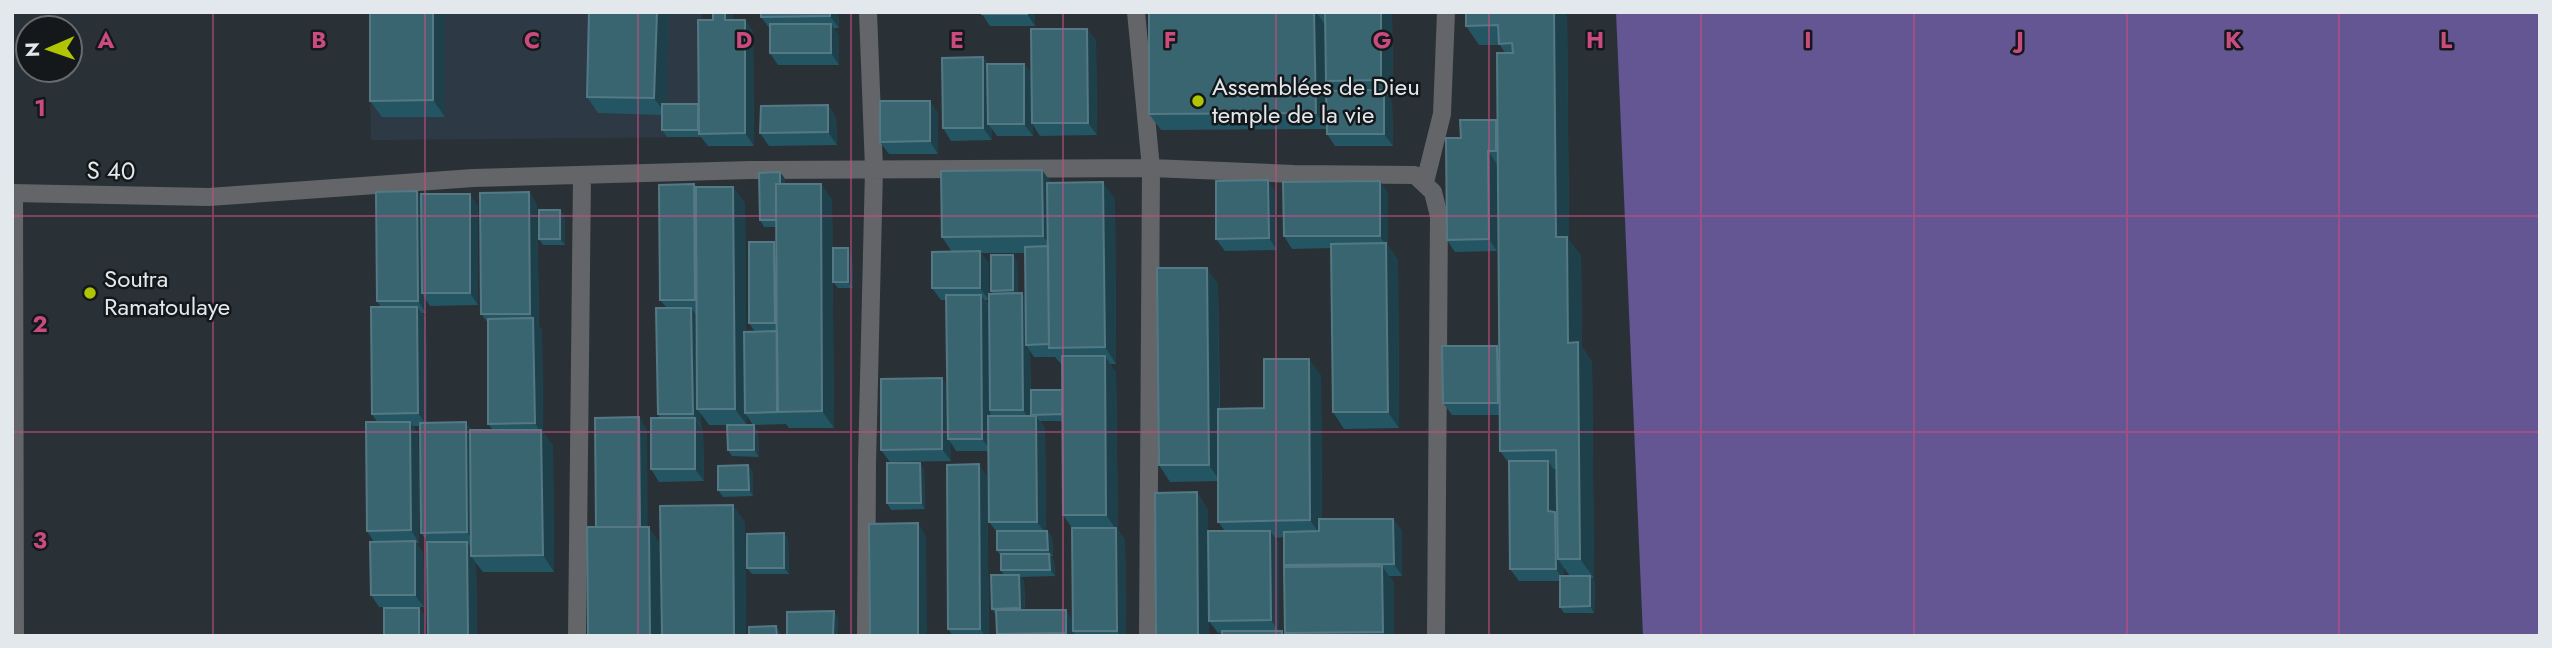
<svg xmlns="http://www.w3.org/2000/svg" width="2552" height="648" font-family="Jost,sans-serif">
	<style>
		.built { fill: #2d3a45 }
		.forest { fill: #645593 }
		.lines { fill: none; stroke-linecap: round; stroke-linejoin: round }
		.minor { stroke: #636569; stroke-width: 18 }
		.wall { fill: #245562; fill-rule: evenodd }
		.shaded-wall { fill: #1e404b }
		.building { fill: #396571; stroke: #547984; stroke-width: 2 }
		.grid { fill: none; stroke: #ca4c7f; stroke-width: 2; stroke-opacity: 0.55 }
		.poi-dot { fill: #b0c503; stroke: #14181b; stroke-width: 2.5 }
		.labels { text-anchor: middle; stroke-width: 5; stroke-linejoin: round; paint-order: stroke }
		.poi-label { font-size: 24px; fill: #e3e8ec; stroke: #14181b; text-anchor: start }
		.street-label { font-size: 24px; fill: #e3e8ec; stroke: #14181b }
		.grid-label { font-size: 23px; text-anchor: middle; font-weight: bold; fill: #ca4c7f; stroke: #14181b; stroke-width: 5; stroke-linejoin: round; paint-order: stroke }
	</style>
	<rect width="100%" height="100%" fill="#293137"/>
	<path class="built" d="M 369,12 L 702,12 L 702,137 L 371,140 Z"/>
	<path class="forest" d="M 1616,12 L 2540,12 L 2540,636 L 1643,636 Z"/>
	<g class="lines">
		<path class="minor" d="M 1136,12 L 1151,168 L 1148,636
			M 1425,182 L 1442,114 L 1446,12
			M 12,193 L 209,197 L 473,178 L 750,170 L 1151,168 L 1294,174 L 1415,175 L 1433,192 L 1439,216 L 1436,636
			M 14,193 L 15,636
			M 577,636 L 582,176
			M 866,636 L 867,464 L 874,169 L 868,12"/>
	</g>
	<path class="wall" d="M 370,12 L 445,12 L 445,117 L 382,117 L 370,101 Z
		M 589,12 L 669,12 L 666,104 L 699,105 L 713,20 L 713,12 L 733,12 L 733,20 L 745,20 L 753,32 L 754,146 L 708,146 L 701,137 L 667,137 L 662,130 L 662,115 L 598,113 L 587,97 Z
		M 761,12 L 838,12 L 839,28 L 834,28 L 839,36 L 839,65 L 778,65 L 770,53 L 770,29 L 761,17 Z
		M 1035,12 L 1035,26 L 990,26 L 982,14 Z
		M 1149,12 L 1392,12 L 1393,97 L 1389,97 L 1392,103 L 1393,146 L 1335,146 L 1327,134 L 1327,129 L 1161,130 L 1149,114 ZM 1327,82 L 1333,91 L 1327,91 Z
		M 1466,12 L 1567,12 L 1569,240 L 1581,256 L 1582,347 L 1592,362 L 1594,578 L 1592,578 L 1595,583 L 1594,613 L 1564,613 L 1560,607 L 1560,581 L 1519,581 L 1510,569 L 1509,463 L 1500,451 L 1500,415 L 1452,415 L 1443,403 L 1497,346 L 1499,349 L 1498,164 L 1497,164 L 1497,251 L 1455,252 L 1447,240 L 1461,138 L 1497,122 L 1505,53 L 1500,45 L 1479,45 L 1466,26 ZM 1554,469 L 1557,469 L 1557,514 ZM 1564,568 L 1570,576 L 1564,576 Z
		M 1087,29 L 1096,41 L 1097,135 L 1040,136 L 1033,125 L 1033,136 L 997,136 L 992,129 L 992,140 L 951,141 L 943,128 L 983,57 L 988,64 L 1024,64 L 1032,74 Z
		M 828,105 L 836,118 L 837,145 L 769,146 L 760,133 Z
		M 938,113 L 938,154 L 889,154 L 880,142 Z
		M 1042,170 L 1051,183 L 1115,199 L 1116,364 L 1110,364 L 1116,373 L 1118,530 L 1125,540 L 1126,636 L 1076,636 L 1074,633 L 1074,636 L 998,636 L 997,634 L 996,615 L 992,609 L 1004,575 L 1001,570 L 1001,557 L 997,550 L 997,532 L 989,522 L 989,451 L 956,451 L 951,443 L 951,461 L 890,462 L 881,450 L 947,386 L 947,300 L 941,300 L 932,288 L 952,252 L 942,237 ZM 981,253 L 1025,253 L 1025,299 L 1018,293 L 1017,262 L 991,291 L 994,294 L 989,306 L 985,300 L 989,300 L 989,264 ZM 1030,351 L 1034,357 L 1055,357 L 1062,365 L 1062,390 L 1031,407 ZM 1040,421 L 1062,421 L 1063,515 L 1072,528 L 1073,620 L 1025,610 L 1024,581 L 1021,577 L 1055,576 L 1054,561 L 1051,556 L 1053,556 L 1052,537 L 1047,531 L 1046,531 L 1045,428 Z
		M 780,172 L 785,179 L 785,184 L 821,184 L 832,200 L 834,428 L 789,428 L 786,424 L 753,425 L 747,416 L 747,425 L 709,425 L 701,414 L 701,426 L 703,430 L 704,481 L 659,482 L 651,469 L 660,418 L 658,414 L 667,308 L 660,300 L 694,184 L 696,187 L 733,187 L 745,203 L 746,332 L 755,332 L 749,323 L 774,242 L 776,244 L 776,227 L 764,227 L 760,220 Z
		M 529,192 L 537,205 L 539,326 L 542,331 L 543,432 L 553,446 L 554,572 L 483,572 L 476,563 L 477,636 L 428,636 L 428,542 L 421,533 L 420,426 L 413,426 L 418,434 L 419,543 L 416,543 L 423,553 L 424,607 L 379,607 L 371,595 L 374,542 L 367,531 L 377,422 L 372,414 L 381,307 L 377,301 L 421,197 L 478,206 L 478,305 L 430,306 L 426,300 L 426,313 L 422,313 L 426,319 L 427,423 L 472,430 L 493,430 L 488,424 L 488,323 L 481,314 Z
		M 1277,193 L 1277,250 L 1225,251 L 1216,239 Z
		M 1388,193 L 1388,246 L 1398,260 L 1399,428 L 1344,429 L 1333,412 L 1331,248 L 1292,249 L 1284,236 Z
		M 560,210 L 565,216 L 565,245 L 543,245 L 539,239 Z
		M 848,248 L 852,255 L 853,288 L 838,288 L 833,282 Z
		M 1218,284 L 1220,409 L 1264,408 L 1321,375 L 1322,519 L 1393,519 L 1402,531 L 1402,576 L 1389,576 L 1394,583 L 1394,636 L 1287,636 L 1285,633 L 1286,567 L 1284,565 L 1284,537 L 1275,538 L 1279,543 L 1279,631 L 1218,633 L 1209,621 L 1209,636 L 1156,636 L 1208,509 L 1208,531 L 1225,531 L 1218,522 L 1218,481 L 1170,482 L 1159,465 Z
		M 754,425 L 758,432 L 759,457 L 732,456 L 728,450 Z
		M 748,465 L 753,472 L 753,496 L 723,497 L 718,490 Z
		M 924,469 L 925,509 L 891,510 L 887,503 Z
		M 987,476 L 989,636 L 948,636 L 953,636 L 948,629 Z
		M 745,522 L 746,636 L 662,636 Z
		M 784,533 L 788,540 L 789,574 L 752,574 L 747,568 Z"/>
	<path class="shaded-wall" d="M 433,12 L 445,12 L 445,117 L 433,100 Z
		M 657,12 L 669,12 L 666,115 L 654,98 Z
		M 725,12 L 733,12 L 733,32 L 725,20 Z
		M 830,12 L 838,12 L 839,28 L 830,16 Z
		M 1027,12 L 1035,12 L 1035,26 L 1027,14 Z
		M 1314,12 L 1316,12 L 1326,26 L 1327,129 L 1316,113 Z
		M 1381,12 L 1392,12 L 1393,97 L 1381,80 Z
		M 1554,12 L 1567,12 L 1569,240 L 1581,256 L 1582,347 L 1592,362 L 1594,578 L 1580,559 L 1556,237 Z
		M 745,20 L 753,32 L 754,146 L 745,133 Z
		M 831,24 L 839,36 L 839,65 L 831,53 Z
		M 1087,29 L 1096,41 L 1097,135 L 1088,123 Z
		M 983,57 L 991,69 L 988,124 L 992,129 L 992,140 L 983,128 Z
		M 1024,64 L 1033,76 L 1033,136 L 1024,124 Z
		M 1384,90 L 1392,103 L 1393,146 L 1384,134 Z
		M 930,101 L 938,113 L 938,154 L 930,141 Z
		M 828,105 L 836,118 L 837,145 L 828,132 Z
		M 1488,151 L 1497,164 L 1497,251 L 1489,239 Z
		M 1042,170 L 1054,187 L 1050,246 L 1043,236 Z
		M 780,172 L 785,179 L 786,227 L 781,220 Z
		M 1268,180 L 1277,193 L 1277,250 L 1269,238 Z
		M 1380,181 L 1388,193 L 1388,246 L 1398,260 L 1399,428 L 1388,412 L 1386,246 L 1380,236 Z
		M 1103,182 L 1115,199 L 1116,364 L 1105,347 Z
		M 694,184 L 703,196 L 703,312 L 695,300 Z
		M 821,184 L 832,200 L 834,428 L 822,411 Z
		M 733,187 L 745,203 L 747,413 L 745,413 L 747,416 L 747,425 L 735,409 Z
		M 417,191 L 425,204 L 422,293 L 426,300 L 426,313 L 418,301 Z
		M 529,192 L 537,205 L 539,326 L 542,331 L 543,432 L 553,446 L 554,572 L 543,555 L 541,433 L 535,423 L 533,319 L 530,314 Z
		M 470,194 L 478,206 L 478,305 L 470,293 Z
		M 560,210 L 565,216 L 565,245 L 560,239 Z
		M 774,242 L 783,254 L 783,335 L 775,323 Z
		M 848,248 L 852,255 L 853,288 L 848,282 Z
		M 980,251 L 989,264 L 989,300 L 980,288 Z
		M 1013,255 L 1017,262 L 1018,297 L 1013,290 Z
		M 1207,268 L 1218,284 L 1220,481 L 1209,465 Z
		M 1022,293 L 1030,305 L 1026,345 L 1030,351 L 1031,422 L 1023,410 Z
		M 981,295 L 989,307 L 991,451 L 982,439 Z
		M 417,307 L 426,319 L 427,426 L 418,413 Z
		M 691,308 L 700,320 L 697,409 L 701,414 L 701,426 L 693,414 Z
		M 1497,346 L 1505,358 L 1506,415 L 1498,403 Z
		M 1105,356 L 1116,373 L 1118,530 L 1125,540 L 1126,636 L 1121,636 L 1117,631 L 1116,529 L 1106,515 Z
		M 1309,359 L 1321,375 L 1322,537 L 1310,520 Z
		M 942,378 L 950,390 L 948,439 L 951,443 L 951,461 L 942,449 Z
		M 1036,416 L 1045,428 L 1046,534 L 1037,522 Z
		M 639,417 L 647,429 L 648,540 L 640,527 Z
		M 695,418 L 703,430 L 704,481 L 695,469 Z
		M 410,422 L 418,434 L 419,543 L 411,530 Z
		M 466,422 L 475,435 L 475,544 L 467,532 Z
		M 754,425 L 758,432 L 759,457 L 754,450 Z
		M 1548,461 L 1556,473 L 1558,559 L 1564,568 L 1564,581 L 1556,569 L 1548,511 Z
		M 920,463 L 924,469 L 925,509 L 921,503 Z
		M 979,464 L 987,476 L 989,636 L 985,636 L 980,629 Z
		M 748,465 L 753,472 L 753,496 L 749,490 Z
		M 1197,492 L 1208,509 L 1209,636 L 1198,636 Z
		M 733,505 L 745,522 L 746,636 L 735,636 L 734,635 Z
		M 1393,519 L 1402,531 L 1402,576 L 1394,564 Z
		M 918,523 L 926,536 L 927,636 L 918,636 Z
		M 649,527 L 660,544 L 661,636 L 650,636 Z
		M 1047,531 L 1052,537 L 1053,556 L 1048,550 Z
		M 1270,531 L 1279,543 L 1279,632 L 1271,620 Z
		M 784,533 L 788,540 L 789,574 L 784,568 Z
		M 415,541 L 423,553 L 424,607 L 415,595 Z
		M 467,542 L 476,554 L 471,556 L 476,563 L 477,636 L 468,636 Z
		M 1049,554 L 1054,561 L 1055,576 L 1050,570 Z
		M 1382,566 L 1394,583 L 1394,636 L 1386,636 L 1383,632 Z
		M 1019,575 L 1024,581 L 1025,615 L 1020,608 Z
		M 1590,576 L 1595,583 L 1594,613 L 1590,606 Z
		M 419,608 L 424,615 L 424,636 L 419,636 Z
		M 1066,610 L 1074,622 L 1073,631 L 1074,636 L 1068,636 L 1066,633 Z
		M 834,611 L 838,618 L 838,636 L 833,636 Z
		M 776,626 L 781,633 L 781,636 L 777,636 Z"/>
	<path class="building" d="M 370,12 L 433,12 L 433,100 L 370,101 Z
		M 589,12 L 657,12 L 654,98 L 587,97 Z
		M 713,12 L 725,12 L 725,20 L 745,20 L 745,133 L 699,134 L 698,20 L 713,20 Z
		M 761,12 L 830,12 L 830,16 L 761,17 Z
		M 982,12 L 1027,12 L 1027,14 L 982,14 Z
		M 1149,12 L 1314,12 L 1316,113 L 1149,114 Z
		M 1325,12 L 1381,12 L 1381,80 L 1326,81 Z
		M 1466,12 L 1554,12 L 1556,237 L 1567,237 L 1568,343 L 1578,342 L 1580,559 L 1558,559 L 1556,450 L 1500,451 L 1497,53 L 1513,53 L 1512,43 L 1499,44 L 1498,25 L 1466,26 Z
		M 770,24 L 831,24 L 831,53 L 770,53 Z
		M 1031,29 L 1087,29 L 1088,123 L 1032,123 Z
		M 983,57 L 983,128 L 943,128 L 942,58 Z
		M 987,64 L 1024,64 L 1024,124 L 988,124 Z
		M 1384,90 L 1384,134 L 1327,134 L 1326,91 Z
		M 880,101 L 930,101 L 930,141 L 880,142 Z
		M 662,104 L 698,104 L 698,130 L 662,130 Z
		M 828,105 L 828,132 L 760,133 L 761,106 Z
		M 1460,120 L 1496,120 L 1496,151 L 1488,151 L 1489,239 L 1447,240 L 1446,138 L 1461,138 Z
		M 1042,170 L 1043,236 L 942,237 L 941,171 Z
		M 780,172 L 780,184 L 776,184 L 776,220 L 760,220 L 759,173 Z
		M 1268,180 L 1269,238 L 1216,239 L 1216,181 Z
		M 1380,181 L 1380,236 L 1284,236 L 1283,182 Z
		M 1103,182 L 1105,347 L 1049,348 L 1047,183 Z
		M 694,184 L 695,300 L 660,300 L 659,185 Z
		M 776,184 L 821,184 L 822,411 L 777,412 Z
		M 696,187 L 733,187 L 735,409 L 697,409 Z
		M 417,191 L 418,301 L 377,301 L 376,192 Z
		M 529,192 L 530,314 L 481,314 L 480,193 Z
		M 421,194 L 470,194 L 470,293 L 422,293 Z
		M 539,210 L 560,210 L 560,239 L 539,239 Z
		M 749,242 L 774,242 L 775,323 L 749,323 Z
		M 1386,243 L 1388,412 L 1333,412 L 1331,244 Z
		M 1048,246 L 1049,344 L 1026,345 L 1025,247 Z
		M 833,248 L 848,248 L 848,282 L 833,282 Z
		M 980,251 L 980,288 L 932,288 L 932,252 Z
		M 991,255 L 1013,255 L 1013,290 L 991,291 Z
		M 1157,268 L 1207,268 L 1209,465 L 1159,465 Z
		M 1022,293 L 1023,410 L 990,410 L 989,294 Z
		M 946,295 L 981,295 L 982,439 L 948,439 Z
		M 371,307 L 417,307 L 418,413 L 372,414 Z
		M 656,308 L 691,308 L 693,414 L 658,414 Z
		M 533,318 L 535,423 L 488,424 L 488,319 Z
		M 777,331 L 778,412 L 745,413 L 744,332 Z
		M 1442,346 L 1497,346 L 1498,403 L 1443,403 Z
		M 1062,356 L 1105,356 L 1106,515 L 1063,515 Z
		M 1264,359 L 1309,359 L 1310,520 L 1218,522 L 1218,409 L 1264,408 Z
		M 942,378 L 942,449 L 881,450 L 881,379 Z
		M 1031,390 L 1062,390 L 1062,414 L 1031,415 Z
		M 988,416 L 1036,416 L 1037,522 L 989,522 Z
		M 639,417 L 640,527 L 596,527 L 595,418 Z
		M 651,418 L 695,418 L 695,469 L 651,469 Z
		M 366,422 L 410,422 L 411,530 L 367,531 Z
		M 466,422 L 467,532 L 421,533 L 420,423 Z
		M 727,425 L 754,425 L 754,450 L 728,450 Z
		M 470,430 L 541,430 L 543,555 L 471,556 Z
		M 1509,461 L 1548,461 L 1548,511 L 1555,512 L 1556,569 L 1510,569 Z
		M 887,463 L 920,463 L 921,503 L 887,503 Z
		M 979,464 L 980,629 L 948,629 L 947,465 Z
		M 748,465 L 749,490 L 718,490 L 718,466 Z
		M 1197,492 L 1198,636 L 1156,636 L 1155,493 Z
		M 733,505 L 734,635 L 662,635 L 660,506 Z
		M 1319,519 L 1393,519 L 1394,564 L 1284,565 L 1284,532 L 1319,531 Z
		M 918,523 L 918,636 L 870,636 L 869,524 Z
		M 587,527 L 649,527 L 650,636 L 588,636 Z
		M 1072,528 L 1116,528 L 1117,631 L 1073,631 Z
		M 997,531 L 1047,531 L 1048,550 L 997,550 Z
		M 1208,531 L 1270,531 L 1271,620 L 1209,621 Z
		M 784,533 L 784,568 L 747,568 L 747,534 Z
		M 415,541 L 415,595 L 371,595 L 370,542 Z
		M 427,542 L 467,542 L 468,636 L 428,636 Z
		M 1001,554 L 1049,554 L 1050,570 L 1001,570 Z
		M 1382,566 L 1383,632 L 1285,633 L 1284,567 Z
		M 991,575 L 1019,575 L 1020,608 L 992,609 Z
		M 1560,576 L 1590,576 L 1590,606 L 1560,607 Z
		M 384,608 L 419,608 L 419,636 L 384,636 Z
		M 996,610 L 1066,610 L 1066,633 L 997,634 Z
		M 834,611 L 833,636 L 787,636 L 787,612 Z
		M 776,626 L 777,636 L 749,636 L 749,627 Z
		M 1222,631 L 1282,631 L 1282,636 L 1222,636 Z"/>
	<path class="grid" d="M 213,12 L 213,636M 425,12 L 425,636M 638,12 L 638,636M 851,12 L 851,636M 1063,12 L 1063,636M 1276,12 L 1276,636M 1489,12 L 1489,636M 1701,12 L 1701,636M 1914,12 L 1914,636M 2127,12 L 2127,636M 2339,12 L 2339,636M 12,216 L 2540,216M 12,432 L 2540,432"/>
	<g class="poi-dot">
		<circle cx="1198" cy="101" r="7"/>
		<circle cx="90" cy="293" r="7"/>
	</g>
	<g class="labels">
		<g class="poi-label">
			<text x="1212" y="95">Assemblées de Dieu<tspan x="1212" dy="28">temple de la vie</tspan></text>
			<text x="104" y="287">Soutra<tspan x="104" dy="28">Ramatoulaye</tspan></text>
		</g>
		<g class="street-label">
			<text transform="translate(111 171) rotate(1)" y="8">S 40</text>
		</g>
	</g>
	<g class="grid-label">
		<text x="106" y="48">A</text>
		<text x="319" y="48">B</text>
		<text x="532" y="48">C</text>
		<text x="744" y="48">D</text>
		<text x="957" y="48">E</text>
		<text x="1170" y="48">F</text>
		<text x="1382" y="48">G</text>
		<text x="1595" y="48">H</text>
		<text x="1808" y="48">I</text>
		<text x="2020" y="48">J</text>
		<text x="2233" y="48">K</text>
		<text x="2446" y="48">L</text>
		<text x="40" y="116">1</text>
		<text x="40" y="332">2</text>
		<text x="40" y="548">3</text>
	</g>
	<rect width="2552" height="648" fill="none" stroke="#e3e8ec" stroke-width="28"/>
	<g transform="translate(49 49) rotate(268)"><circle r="33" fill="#14181b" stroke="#676b6f" stroke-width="2"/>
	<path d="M0-5L12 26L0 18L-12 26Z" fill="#b0c503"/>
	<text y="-10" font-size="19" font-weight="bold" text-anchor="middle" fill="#e3e8ec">N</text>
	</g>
</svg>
